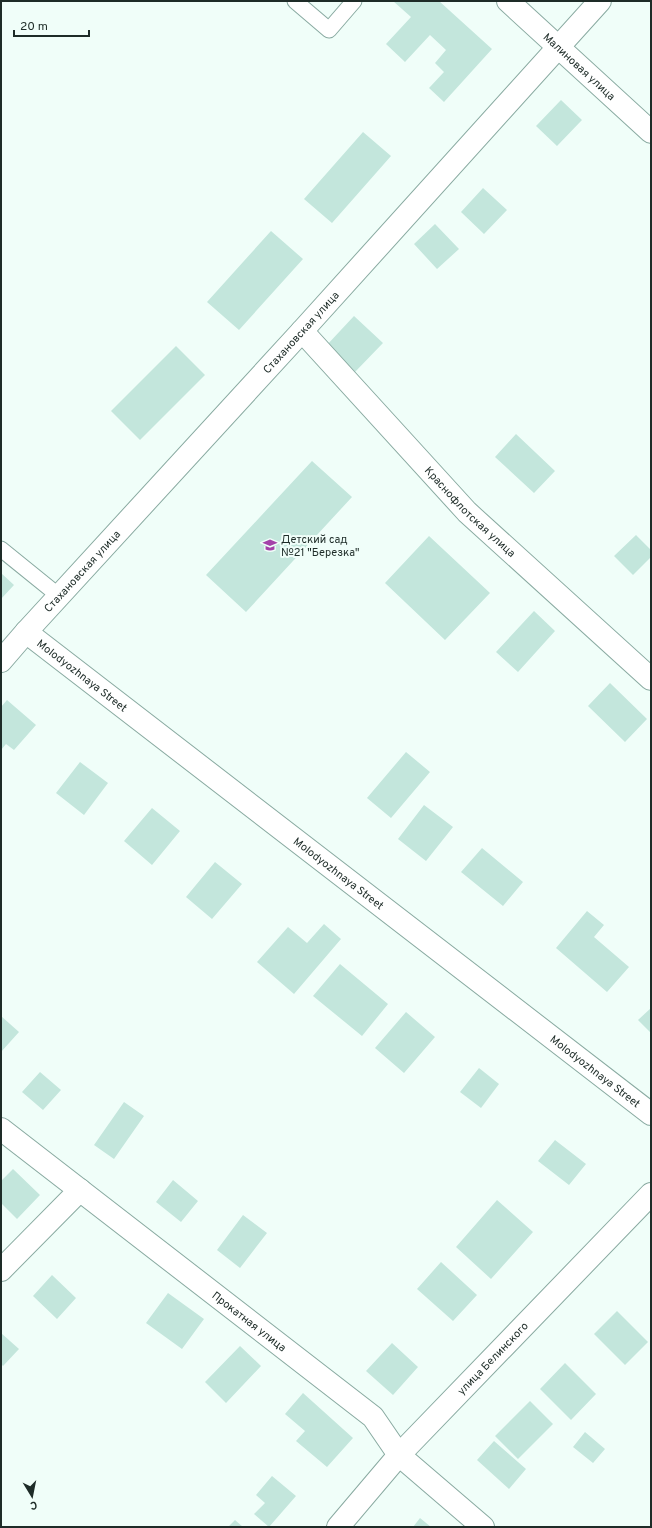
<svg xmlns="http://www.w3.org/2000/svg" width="652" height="1528" font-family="Overpass,sans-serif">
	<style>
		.building { fill: #c3e6dc }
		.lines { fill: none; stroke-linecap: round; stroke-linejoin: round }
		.service-casing { stroke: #89aaa1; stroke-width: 17 }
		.minor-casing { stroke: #89aaa1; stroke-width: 24 }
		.tertiary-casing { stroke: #89aaa1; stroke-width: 24 }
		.service { stroke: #fff; stroke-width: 15 }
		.minor { stroke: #fff; stroke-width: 22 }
		.tertiary { stroke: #fff; stroke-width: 22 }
		.labels { text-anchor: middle; stroke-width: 4; stroke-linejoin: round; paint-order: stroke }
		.street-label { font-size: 11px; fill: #1e2c28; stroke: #f0fef9 }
		.poi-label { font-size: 11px; fill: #1e2c28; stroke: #f0fef9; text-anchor: start }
	</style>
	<rect width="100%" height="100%" fill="#f0fef9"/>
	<path class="building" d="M 393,1 L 439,1 L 492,49 L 444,102 L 429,88 L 444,72 L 435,63 L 446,50 L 430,35 L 405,62 L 386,44 L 411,17 Z
		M 561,100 L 582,120 L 557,146 L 536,126 Z
		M 363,132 L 391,156 L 332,223 L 304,199 Z
		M 483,188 L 507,210 L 484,234 L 461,212 Z
		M 435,224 L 459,249 L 437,269 L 414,244 Z
		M 271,231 L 303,259 L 239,330 L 207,302 Z
		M 354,316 L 383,343 L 354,373 L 326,346 Z
		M 176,346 L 205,375 L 140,440 L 111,411 Z
		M 516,434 L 555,471 L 534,493 L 495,457 Z
		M 312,461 L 352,497 L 246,612 L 206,575 Z
		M 636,535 L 651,550 L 651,557 L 633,575 L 614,556 Z
		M 429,536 L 490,593 L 445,640 L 385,583 Z
		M 1,573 L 14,585 L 1,599 Z
		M 534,611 L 555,631 L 518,672 L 496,652 Z
		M 610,683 L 647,719 L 625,742 L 588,706 Z
		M 7,700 L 36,725 L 14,750 L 6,744 L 1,750 L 1,707 Z
		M 406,752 L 430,772 L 391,818 L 367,798 Z
		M 80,762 L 108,783 L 84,815 L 56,793 Z
		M 424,805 L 453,827 L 426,861 L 398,839 Z
		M 152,808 L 180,831 L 152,865 L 124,841 Z
		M 482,848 L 523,882 L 503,906 L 461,872 Z
		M 215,862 L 242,884 L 212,919 L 186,897 Z
		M 587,911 L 604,925 L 594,937 L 629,967 L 607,992 L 556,948 Z
		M 324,924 L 341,939 L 294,994 L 257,962 L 288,927 L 307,943 Z
		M 340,964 L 388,1004 L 362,1036 L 313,996 Z
		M 651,1008 L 651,1033 L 638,1020 Z
		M 406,1012 L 435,1037 L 404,1073 L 375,1048 Z
		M 1,1016 L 19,1032 L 1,1052 Z
		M 479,1068 L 499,1084 L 481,1108 L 460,1092 Z
		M 40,1072 L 61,1090 L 43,1110 L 22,1092 Z
		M 124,1102 L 144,1116 L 114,1159 L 94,1145 Z
		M 555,1140 L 586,1164 L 569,1185 L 538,1161 Z
		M 13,1169 L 40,1195 L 17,1219 L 1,1203 L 1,1181 Z
		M 173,1180 L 198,1201 L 181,1222 L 156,1202 Z
		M 497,1200 L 533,1232 L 491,1279 L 456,1247 Z
		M 243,1215 L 267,1233 L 240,1268 L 217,1250 Z
		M 441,1262 L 477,1295 L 453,1321 L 417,1289 Z
		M 52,1275 L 76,1298 L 57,1319 L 33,1296 Z
		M 168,1293 L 204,1319 L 182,1349 L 146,1323 Z
		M 617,1311 L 648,1342 L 625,1365 L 594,1334 Z
		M 1,1333 L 19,1349 L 3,1366 L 1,1364 Z
		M 392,1343 L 418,1367 L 393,1395 L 366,1371 Z
		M 240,1346 L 261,1366 L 226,1403 L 205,1382 Z
		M 565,1363 L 596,1394 L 571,1420 L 540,1389 Z
		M 303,1393 L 353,1438 L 327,1467 L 296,1441 L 305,1431 L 285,1414 Z
		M 530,1401 L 553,1424 L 518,1459 L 495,1436 Z
		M 585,1432 L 605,1449 L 593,1463 L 573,1447 Z
		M 494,1441 L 526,1469 L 509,1489 L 477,1460 Z
		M 272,1476 L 296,1496 L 269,1527 L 254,1514 L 265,1503 L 256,1495 Z
		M 420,1518 L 431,1527 L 413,1527 Z
		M 235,1520 L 243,1527 L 228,1527 Z"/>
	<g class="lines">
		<defs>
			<path id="service" d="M 295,1 L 329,30 L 354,1
				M 1,549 L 59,596"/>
			<g id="minor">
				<path id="s1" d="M 302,331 L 467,512 L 651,679"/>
				<path id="s2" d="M 26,632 L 651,1114"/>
				<path id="s3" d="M 1,661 L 26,632 L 302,331 L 600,1"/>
				<path id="s4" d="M 1,1129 L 373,1417 L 399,1455 L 483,1527"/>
				<path d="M 1,1270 L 80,1190"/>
				<path id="s5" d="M 338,1527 L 399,1455 L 651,1194"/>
			</g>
			<g id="tertiary">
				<path id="s6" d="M 508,1 L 651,132"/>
			</g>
		</defs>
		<use href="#service" class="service-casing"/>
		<use href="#minor" class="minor-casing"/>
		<use href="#tertiary" class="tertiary-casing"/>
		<use href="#service" class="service"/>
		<use href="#minor" class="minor"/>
		<use href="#tertiary" class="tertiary"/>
	</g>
	<defs>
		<symbol id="school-bare" viewBox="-9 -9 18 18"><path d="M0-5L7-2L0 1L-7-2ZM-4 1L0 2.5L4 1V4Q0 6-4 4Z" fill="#a442a9" stroke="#f0fef9" stroke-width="2.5" paint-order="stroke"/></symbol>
	</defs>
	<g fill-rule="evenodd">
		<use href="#school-bare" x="260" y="535" width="20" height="20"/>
	</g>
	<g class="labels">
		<g class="street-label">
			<text dy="4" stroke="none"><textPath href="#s6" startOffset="97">Малиновая улица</textPath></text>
			<text dy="4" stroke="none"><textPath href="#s3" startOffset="445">Стахановская улица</textPath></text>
			<text dy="4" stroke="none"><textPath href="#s1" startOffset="247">Краснофлотская улица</textPath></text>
			<text dy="4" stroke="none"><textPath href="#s3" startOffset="121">Стахановская улица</textPath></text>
			<text dy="4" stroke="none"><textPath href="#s2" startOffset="71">Molodyozhnaya Street</textPath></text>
			<text dy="4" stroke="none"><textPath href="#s2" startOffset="395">Molodyozhnaya Street</textPath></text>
			<text dy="4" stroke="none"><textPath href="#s2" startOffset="719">Molodyozhnaya Street</textPath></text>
			<text dy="4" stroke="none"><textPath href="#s4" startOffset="314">Прокатная улица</textPath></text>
			<text dy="4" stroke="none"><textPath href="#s5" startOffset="229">улица Белинского</textPath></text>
		</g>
		<g class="poi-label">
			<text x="281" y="543">Детский сад<tspan x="281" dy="13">№21 "Березка"</tspan></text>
		</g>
	</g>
	<rect width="652" height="1528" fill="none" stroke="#1e2c28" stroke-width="4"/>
	<g transform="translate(32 1496) rotate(170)" stroke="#f0fef9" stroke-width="3" paint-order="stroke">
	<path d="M0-3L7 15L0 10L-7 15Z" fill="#1e2c28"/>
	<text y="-6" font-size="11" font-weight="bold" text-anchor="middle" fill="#1e2c28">С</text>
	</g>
	<path d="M14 30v6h75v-6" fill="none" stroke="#1e2c28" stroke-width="2"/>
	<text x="20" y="30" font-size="12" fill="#1e2c28" stroke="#f0fef9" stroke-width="3" paint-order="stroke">20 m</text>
</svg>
